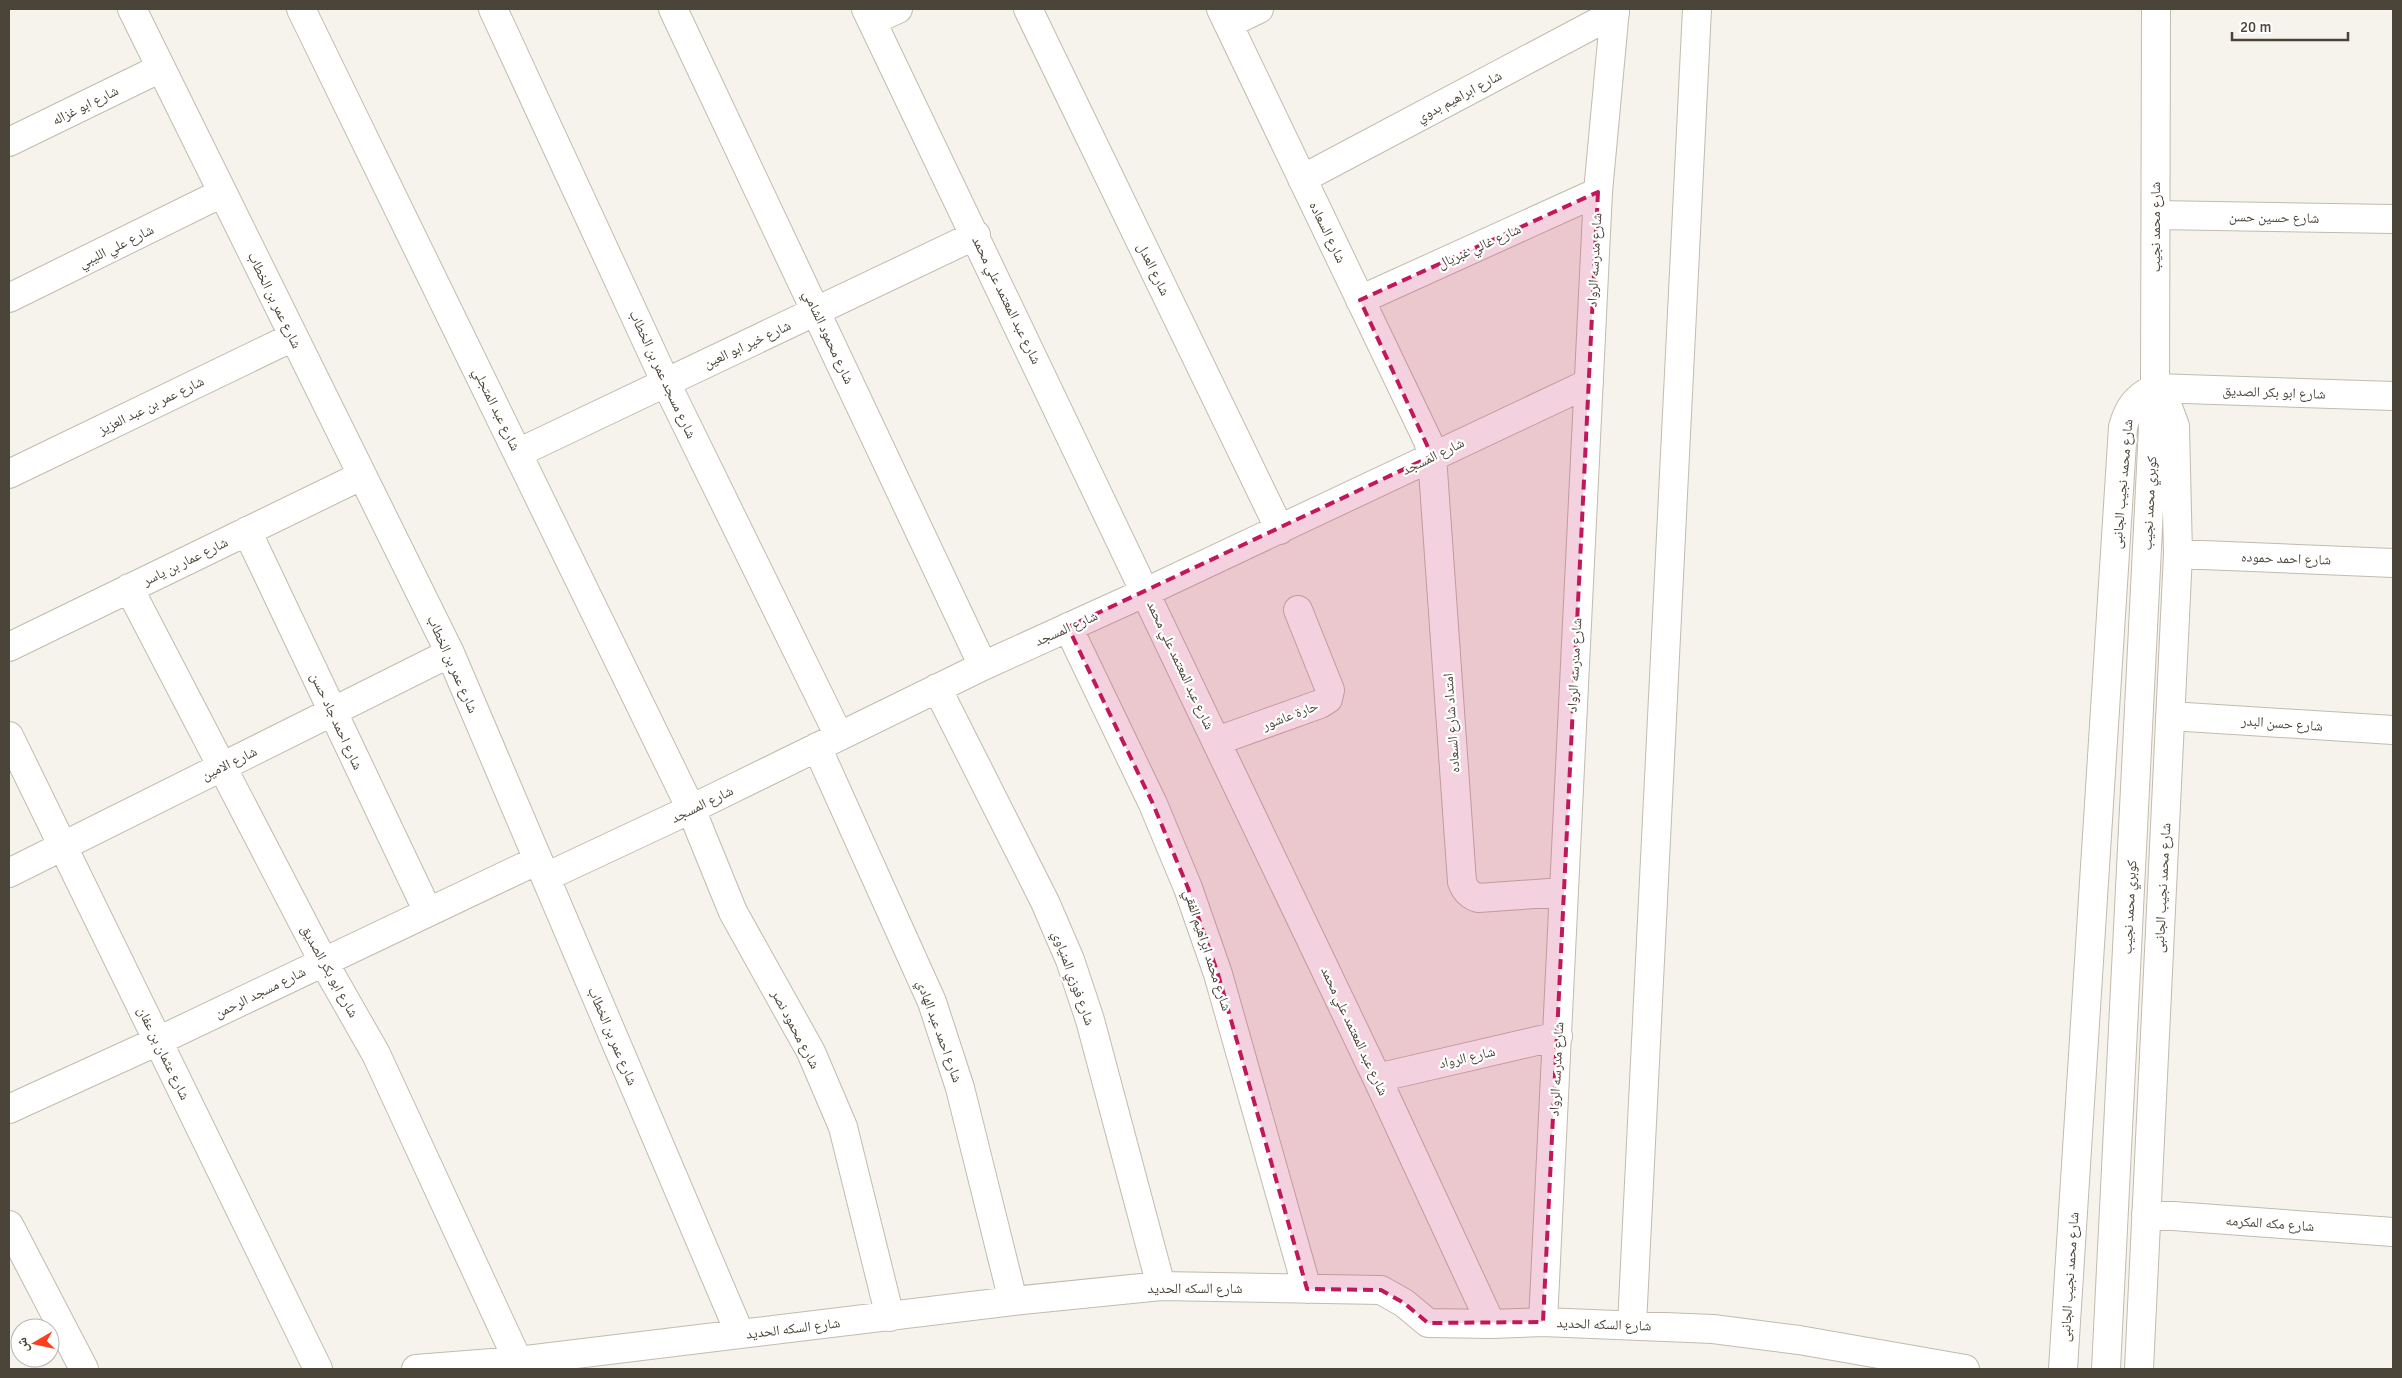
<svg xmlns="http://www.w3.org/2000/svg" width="2402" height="1378" font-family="Signika,'Noto Naskh Arabic',sans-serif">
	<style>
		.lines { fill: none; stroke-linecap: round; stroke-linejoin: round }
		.minor-casing { stroke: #c2bbae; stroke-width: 30 }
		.minor { stroke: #fff; stroke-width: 28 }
		.marked { fill: #c2185b; fill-opacity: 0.2; stroke: #c2185b; stroke-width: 4; stroke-dasharray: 10 6; stroke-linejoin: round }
		.labels { text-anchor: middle; stroke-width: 4.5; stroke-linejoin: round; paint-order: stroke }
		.street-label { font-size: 14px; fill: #4b4439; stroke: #fff }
	</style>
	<rect width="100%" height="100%" fill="#f6f3ec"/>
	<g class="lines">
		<defs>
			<path id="minor" d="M 132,9 L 450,653 L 740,1334
				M 301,9 L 691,809 L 733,912 L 811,1052 L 843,1127 L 890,1317
				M 493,9 L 666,383 L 839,736
				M 673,9 L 983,666
				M 866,9 L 1377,1078 L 1491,1324
				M 1028,9 L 1280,530
				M 1221,9 L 1428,441 L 1432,456 L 1462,882 C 1465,890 1469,895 1478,898 L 1563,892
				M 872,21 L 898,9
				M 1228,24 L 1259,9
				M 9,142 L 161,68
				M 1302,179 L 1615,13
				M 2156,215 L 2393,219
				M 9,298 L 222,193
				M 1360,300 L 1598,192
				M 518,453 L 976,235
				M 9,474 L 293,337
				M 247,531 L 428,912
				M 2178,554 L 2393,563
				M 129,588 L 323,961 L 376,1054 L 518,1361
				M 1068,627 L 1153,804 L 1188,888 L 1218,974 L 1307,1289
				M 9,647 L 361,476
				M 937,688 L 1045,902 L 1070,960 L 1090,1020 L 1161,1286
				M 2170,716 L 2393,730
				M 9,736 L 318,1369
				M 1217,741 L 1320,704 L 1328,699 L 1330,690 L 1298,610
				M 817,747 L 932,1002 L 960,1088 L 1013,1301
				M 9,873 L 450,653
				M 546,877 L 691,809 L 983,666 L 1146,592 L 1589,383
				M 1377,1078 L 1558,1036
				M 9,1109 L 158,1041 L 538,860
				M 2146,1214 L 2393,1232
				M 9,1225 L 84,1369
				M 1543,1322 L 1598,192 L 1615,9
				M 1632,1325 L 1697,9
				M 416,1369 L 518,1361 L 1013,1301 L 1161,1286 L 1381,1290 L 1404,1303 L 1428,1323 L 1491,1324 L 1543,1322 L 1713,1329 L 1799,1340 L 1965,1369
				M 2063,1369 L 2123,427 C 2128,408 2136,397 2155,388 L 2393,396
				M 2106,1369 L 2155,388 L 2156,9
				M 2139,1369 L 2178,554 L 2175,426 L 2165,399 L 2155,388"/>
		</defs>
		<use href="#minor" class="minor-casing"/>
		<use href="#minor" class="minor"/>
	</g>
	<path class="marked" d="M 1598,192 L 1543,1322 L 1428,1323 L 1404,1303 L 1381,1290 L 1307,1289 L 1218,974 L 1188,888 L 1153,804 L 1068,627 L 1432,456 L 1360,300 Z"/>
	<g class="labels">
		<g class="street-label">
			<text transform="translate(1459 96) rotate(-28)" y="5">شارع ابراهيم بدوي</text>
			<text transform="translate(85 105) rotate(-26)" y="5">شارع ابو غزاله</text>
			<text transform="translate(2274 217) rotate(1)" y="5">شارع حسين حسن</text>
			<text transform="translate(2155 227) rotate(-90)" y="5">شارع محمد نجيب</text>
			<text transform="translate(1328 232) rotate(64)" y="5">شارع السعاده</text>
			<text transform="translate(116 246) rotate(-26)" y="5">شارع علي الليبي</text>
			<text transform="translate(1479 246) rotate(-24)" y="5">شارع غالي غبريال</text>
			<text transform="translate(1594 260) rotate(-87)" y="5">شارع مدرسه الرواد</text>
			<text transform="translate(1154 269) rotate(64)" y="5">شارع العدل</text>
			<text transform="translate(275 300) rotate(64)" y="5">شارع عمر بن الخطاب</text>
			<text transform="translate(1007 300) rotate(64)" y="5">شارع عبد المعتمد علي محمد</text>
			<text transform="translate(829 337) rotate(65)" y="5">شارع محمود الشامي</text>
			<text transform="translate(747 344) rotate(-25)" y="5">شارع خير ابو العين</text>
			<text transform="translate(663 374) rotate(65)" y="5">شارع مسجد عمر بن الخطاب</text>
			<text transform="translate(2274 392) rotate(2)" y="5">شارع ابو بكر الصديق</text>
			<text transform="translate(151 405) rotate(-26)" y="5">شارع عمر بن عبد العزيز</text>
			<text transform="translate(497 409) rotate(64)" y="5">شارع عبد المتجلي</text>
			<text transform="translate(1433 456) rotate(-26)" y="5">شارع المسجد</text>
			<text transform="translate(2122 484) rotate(-85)" y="5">شارع محمد نجيب الجانبى</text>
			<text transform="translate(2149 503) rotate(-87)" y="5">كوبري محمد نجيب</text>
			<text transform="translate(2286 558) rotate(2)" y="5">شارع احمد حموده</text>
			<text transform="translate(185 561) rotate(-26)" y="5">شارع عمار بن ياسر</text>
			<text transform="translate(1066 628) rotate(-24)" y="5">شارع المسجد</text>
			<text transform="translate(453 664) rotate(66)" y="5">شارع عمر بن الخطاب</text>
			<text transform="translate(1181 665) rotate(65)" y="5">شارع عبد المعتمد علي محمد</text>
			<text transform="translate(1574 665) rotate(-87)" y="5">شارع مدرسه الرواد</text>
			<text transform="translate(1290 715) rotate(-21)" y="5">حارة عاشور</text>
			<text transform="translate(337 721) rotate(65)" y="5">شارع احمد جاد حسن</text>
			<text transform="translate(1451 723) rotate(-94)" y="5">امتداد شارع السعاده</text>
			<text transform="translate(2282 723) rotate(4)" y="5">شارع حسن البدر</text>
			<text transform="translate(229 763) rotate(-26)" y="5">شارع الامين</text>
			<text transform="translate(702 804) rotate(-26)" y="5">شارع المسجد</text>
			<text transform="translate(2162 888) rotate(-87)" y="5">شارع محمد نجيب الجانبى</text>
			<text transform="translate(2129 907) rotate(-87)" y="5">كوبري محمد نجيب</text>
			<text transform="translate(1208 950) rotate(72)" y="5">شارع محمد ابراهيم الفقي</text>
			<text transform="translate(330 971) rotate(61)" y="5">شارع ابو بكر الصديق</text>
			<text transform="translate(1074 978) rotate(70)" y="5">شارع فوزي المنياوي</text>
			<text transform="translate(260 992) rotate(-26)" y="5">شارع مسجد الرحمن</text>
			<text transform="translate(796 1029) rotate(62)" y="5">شارع محمود نصر</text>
			<text transform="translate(940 1031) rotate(70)" y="5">شارع احمد عبد الهادي</text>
			<text transform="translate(1355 1031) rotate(65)" y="5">شارع عبد المعتمد علي محمد</text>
			<text transform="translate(613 1036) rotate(67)" y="5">شارع عمر بن الخطاب</text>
			<text transform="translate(164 1053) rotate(64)" y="5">شارع عثمان بن عفان</text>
			<text transform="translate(1467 1057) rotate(-13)" y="5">شارع الرواد</text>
			<text transform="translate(1556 1069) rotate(-87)" y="5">شارع مدرسه الرواد</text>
			<text transform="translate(2270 1223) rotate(4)" y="5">شارع مكه المكرمه</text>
			<text transform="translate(2069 1277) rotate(-86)" y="5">شارع محمد نجيب الجانبى</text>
			<text x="1195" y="1293">شارع السكه الحديد</text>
			<text transform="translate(1604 1324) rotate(2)" y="5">شارع السكه الحديد</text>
			<text transform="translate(793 1328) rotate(-7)" y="5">شارع السكه الحديد</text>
		</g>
	</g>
	<rect width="2402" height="1378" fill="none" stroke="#4b4439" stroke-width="20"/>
	<g transform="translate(35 1343) rotate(261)"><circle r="24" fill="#ffffff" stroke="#b7b4b0"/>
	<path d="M0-4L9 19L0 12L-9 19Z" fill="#fc3f1d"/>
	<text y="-8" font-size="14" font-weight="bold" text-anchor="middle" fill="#4b4439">ش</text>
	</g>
	<path d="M2232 32v8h116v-8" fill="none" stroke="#4b4439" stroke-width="2.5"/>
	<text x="2240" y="32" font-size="15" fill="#4b4439" stroke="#ffffff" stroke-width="4" paint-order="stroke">20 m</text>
</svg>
